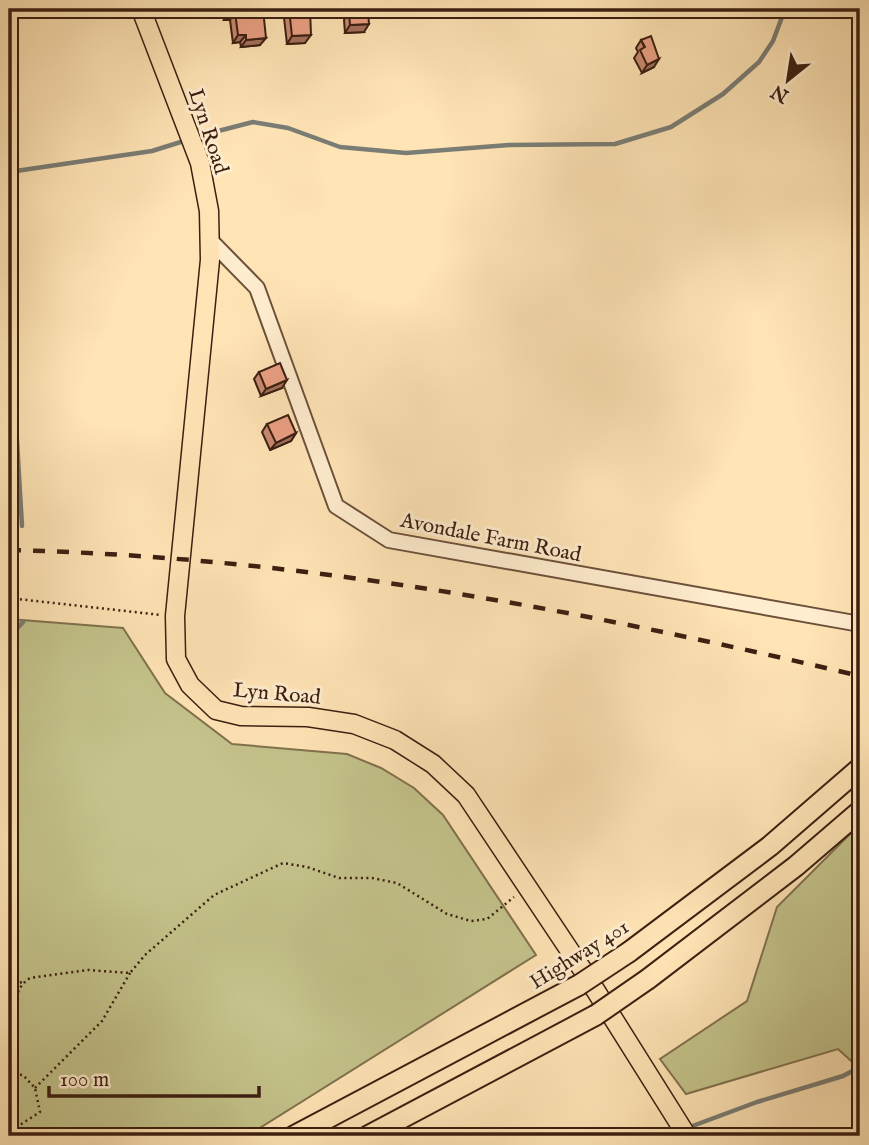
<svg xmlns="http://www.w3.org/2000/svg" width="869" height="1145" font-family="'IM FELL English',serif">
	<style>
		.green { fill: #c4c38b; stroke: #80714e; stroke-width: 2 }
		.lines { fill: none; stroke-linecap: round; stroke-linejoin: round }
		.stream { stroke: #7a7d75; stroke-width: 4.5 }
		.minor-casing { stroke: #6c503a; stroke-width: 18 }
		.major-casing { stroke: #3b1f11; stroke-width: 21 }
		.highway-casing { stroke: #3b1f11; stroke-width: 23 }
		.path { stroke: #3b1f11; stroke-width: 2.5; stroke-dasharray: 2 3.5; stroke-linecap: butt }
		.minor { stroke: #ffedcf; stroke-width: 14 }
		.major { stroke: #ffe4b5; stroke-width: 18 }
		.highway { stroke: #ffe4b5; stroke-width: 19 }
		.rail { stroke: #3b1f11; stroke-width: 4.5; stroke-dasharray: 12 12; stroke-linecap: butt }
		.highway-bridge-casing { stroke: #3b1f11; stroke-width: 23; stroke-linecap: butt }
		.highway-bridge { stroke: #ffe4b5; stroke-width: 19 }
		.wall { fill: #ca8a72; stroke: #3b1f11; stroke-width: 2 }
		.shaded-wall { fill: #a4715c; stroke: #3b1f11; stroke-width: 2 }
		.building { fill: #eba184; stroke: #3b1f11; stroke-width: 2 }
		.labels { text-anchor: middle; stroke-width: 6; stroke-linejoin: round; paint-order: stroke }
		.street-label { font-size: 21px; fill: #3b1f11; stroke: #ffedcf }
	</style>
	<rect width="100%" height="100%" fill="#ffe4b5"/>
	<filter id="stains"><feTurbulence type="fractalNoise" baseFrequency=".00286" numOctaves="4"/><feColorMatrix values="0 0 0 0 .2 0 0 0 0 .09 0 0 0 0 .02 0 0 0 .5 -.17"/></filter>
	<radialGradient id="worn" r=".72"><stop offset=".6" stop-color="#630" stop-opacity="0"/><stop offset="1" stop-color="#630" stop-opacity=".3"/></radialGradient>
	<path class="green" d="M 9,619 L 123,628 L 165,693 L 232,744 L 347,754 L 381,768 L 414,788 L 443,815 L 536,955 L 247,1136 L 9,1136 Z
		M 860,824 L 860,1069 L 838,1049 L 686,1094 L 660,1059 L 747,1001 L 777,907 Z"/>
	<g class="lines">
		<path class="stream" d="M 195,137 L 253,122 L 288,128 L 340,147 L 406,153 L 509,145 L 615,144 L 671,127 L 723,94 L 759,62 L 773,41 L 785,9
			M 9,172 L 152,151 L 187,140
			M 9,305 L 11,396 L 16,425 L 22,526
			M 9,637 L 23,622
			M 687,1128 L 757,1102 L 843,1076 L 860,1067
			M 652,1136 L 679,1130"/>
		<defs>
			<path id="minor" d="M 209,239 L 257,288 L 336,506 L 389,540 L 860,624"/>
			<path id="major" d="M 141,9 L 200,163 L 209,211 L 210,260 L 175,616 L 176,659 L 190,685 L 216,710 L 241,716 L 308,717 L 354,724 L 395,740 L 433,764 L 466,795 L 584,972 L 687,1136"/>
			<path id="highway" d="M 629,952 L 770,846 L 860,768
				M 648,979 L 796,866 L 860,811
				M 294,1136 L 579,985
				M 368,1136 L 596,1015"/>
		</defs>
		<use href="#minor" class="minor-casing"/>
		<use href="#major" class="major-casing"/>
		<use href="#highway" class="highway-casing"/>
		<path class="path" d="M 9,598 L 161,615
			M 9,984 L 23,982
			M 9,1046 C 22,1024 5,994 30,978 L 88,970 L 130,973 L 145,955 L 214,895 L 283,863 L 307,867 L 339,878 L 372,878 L 397,883 L 447,914 L 471,921 L 487,919 L 514,897
			M 9,1074 L 23,1075 L 35,1088 L 40,1112 L 9,1132
			M 35,1088 L 102,1021 L 130,973"/>
		<use href="#minor" class="minor"/>
		<use href="#major" class="major"/>
		<use href="#highway" class="highway"/>
		<path class="rail" d="M 9,550 C 302,557 576,609 860,676"/>
		<defs>
			<path id="highway-bridge" d="M 579,985 L 629,952
				M 596,1015 L 648,979"/>
		</defs>
		<use href="#highway-bridge" class="highway-bridge-casing"/>
		<use href="#highway-bridge" class="highway-bridge"/>
	</g>
	<path class="wall" d="M 224,9 L 263,9 L 260,45 L 241,47 L 240,42 L 233,43 L 230,20 L 224,20 Z
		M 283,9 L 310,9 L 305,43 L 287,44 Z
		M 349,12 L 364,32 L 345,33 L 344,20 Z
		M 641,40 L 654,67 L 642,73 L 634,58 L 638,52 L 636,48 Z
		M 259,372 L 282,388 L 261,396 L 254,379 Z
		M 267,424 L 296,433 L 291,441 L 270,450 L 262,432 Z"/>
	<path class="shaded-wall" d="M 235,12 L 230,20 L 224,20 L 230,13 Z
		M 369,24 L 364,32 L 345,33 L 350,25 Z
		M 238,35 L 246,35 L 240,42 L 233,43 Z
		M 311,35 L 305,43 L 287,44 L 292,36 Z
		M 266,38 L 260,45 L 241,47 L 246,40 Z
		M 659,59 L 654,67 L 642,73 L 647,65 Z
		M 287,380 L 282,388 L 261,396 L 266,389 Z
		M 296,433 L 291,441 L 270,450 L 276,443 Z"/>
	<path class="building" d="M 229,9 L 263,9 L 266,38 L 246,40 L 246,35 L 238,35 L 235,12 L 230,13 Z
		M 289,9 L 310,9 L 311,35 L 292,36 Z
		M 368,11 L 369,24 L 350,25 L 349,12 Z
		M 651,36 L 659,59 L 647,65 L 640,50 L 645,47 L 641,40 Z
		M 280,363 L 287,380 L 266,389 L 259,372 Z
		M 288,415 L 296,433 L 276,443 L 267,424 Z"/>
	<g class="labels">
		<g class="street-label">
			<text transform="translate(209 131) rotate(72)" y="7">Lyn Road</text>
			<text transform="translate(491 537) rotate(11)" y="7">Avondale Farm Road</text>
			<text transform="translate(277 693) rotate(5)" y="7">Lyn Road</text>
			<text transform="translate(579 954) rotate(-32)" y="7">Highway 401</text>
		</g>
	</g>
	<rect width="869" height="1145" fill="none" stroke="#ffe4b5" stroke-width="35"/>
	<rect x="10" y="10" width="848" height="1124" fill="none" stroke="#3b1f11" stroke-width="3.5"/>
	<rect x="18" y="18" width="834" height="1110" fill="none" stroke="#3b1f11" stroke-width="2"/>
	<g transform="translate(788 80) rotate(210)" stroke="#ffedcf" stroke-width="5" paint-order="stroke">
	<path d="M0-5L12 26L0 18L-12 26Z" fill="#3b1f11"/>
	<text y="-10" font-size="19" font-weight="bold" text-anchor="middle" fill="#3b1f11">N</text>
	</g>
	<path d="M49 1086v10h210v-10" fill="none" stroke="#3b1f11" stroke-width="3.5"/>
	<text x="60" y="1086" font-size="21" fill="#3b1f11" stroke="#ffedcf" stroke-width="5" paint-order="stroke">100 m</text>
	<rect width="100%" height="100%" filter="url(#stains)"/>
	<rect width="100%" height="100%" fill="url(#worn)"/>
</svg>
